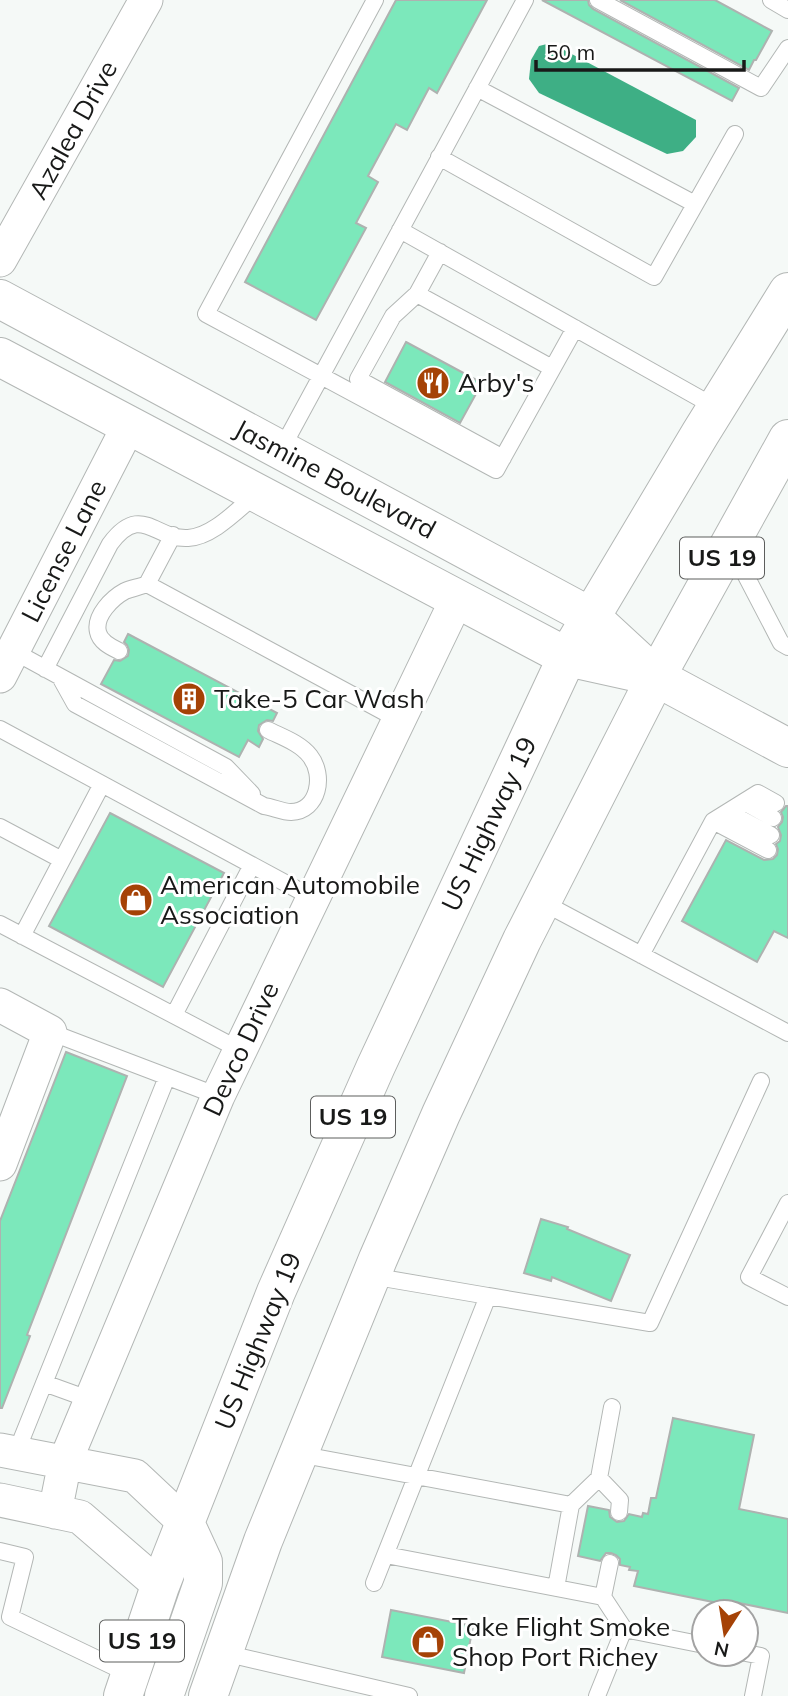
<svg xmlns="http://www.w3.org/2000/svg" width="788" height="1696" font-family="Mulish,sans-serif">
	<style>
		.water { fill: #3eaf85 }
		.building { fill: #7ce8bb; stroke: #aeb2b0; stroke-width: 2 }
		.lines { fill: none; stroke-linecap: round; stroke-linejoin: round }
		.lane-casing { stroke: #b3b7b5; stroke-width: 18 }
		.street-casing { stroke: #b3b7b5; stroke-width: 35 }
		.secondary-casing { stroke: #b3b7b5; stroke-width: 40 }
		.highway-casing { stroke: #b3b7b5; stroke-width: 40 }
		.lane { stroke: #fff; stroke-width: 16 }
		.street { stroke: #fff; stroke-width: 33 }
		.secondary { stroke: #fff; stroke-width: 38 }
		.highway { stroke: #fff; stroke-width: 38 }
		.labels { text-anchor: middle; stroke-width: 6; stroke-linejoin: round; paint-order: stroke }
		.shield { fill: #fff; stroke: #5d5e5d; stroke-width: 2 }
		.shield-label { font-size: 24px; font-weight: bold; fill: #181918 }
		.street-label { font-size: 26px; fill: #181918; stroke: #fff }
		.poi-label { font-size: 26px; fill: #181918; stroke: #fff; text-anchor: start }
	</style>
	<rect width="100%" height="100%" fill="#f5f9f7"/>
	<path class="water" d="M 551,43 L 696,120 L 696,137 L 683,151 L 667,154 L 539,93 L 529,79 L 531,60 L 539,46 Z"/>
	<path class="building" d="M 396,0 L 487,0 L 437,93 L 429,88 L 407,130 L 396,124 L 368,176 L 378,182 L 356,223 L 366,228 L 316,320 L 245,282 Z
		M 542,0 L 588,0 L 589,5 L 593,9 L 739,88 L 732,101 Z
		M 620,0 L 715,0 L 772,31 L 756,60 L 754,60 L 749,70 Z
		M 406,342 L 482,383 L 460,423 L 385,382 Z
		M 128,634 L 277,713 L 273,721 L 267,720 L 259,725 L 258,731 L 263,739 L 259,747 L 248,740 L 239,757 L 101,684 L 114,660 L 120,661 L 128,656 L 129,650 L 127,645 L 124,642 Z
		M 786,806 L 788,806 L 788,938 L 774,931 L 757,962 L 682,921 L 726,840 L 764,860 L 773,859 L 777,855 L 778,849 L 776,844 L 780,841 L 781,835 L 778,827 L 782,822 L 783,817 L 781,812 Z
		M 110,813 L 224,873 L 163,987 L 49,926 Z
		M 66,1052 L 127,1076 L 27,1335 L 30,1336 L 2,1408 L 0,1408 L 0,1221 Z
		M 541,1219 L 568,1227 L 567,1229 L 630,1255 L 611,1301 L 552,1277 L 551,1281 L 524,1273 Z
		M 673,1418 L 754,1435 L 739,1509 L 788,1519 L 788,1613 L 724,1600 L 723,1604 L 634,1586 L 638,1571 L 629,1570 L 630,1567 L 620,1565 L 620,1559 L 616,1555 L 611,1553 L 606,1553 L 600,1561 L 578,1556 L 588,1506 L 609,1510 L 610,1517 L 617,1522 L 624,1521 L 629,1514 L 642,1517 L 643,1513 L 648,1514 L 651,1498 L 656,1498 Z
		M 391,1610 L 473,1626 L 464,1673 L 382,1657 Z"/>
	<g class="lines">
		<defs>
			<path id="lane" d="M 375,0 L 206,314 L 496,470 L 575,328
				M 598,0 L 761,88 L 788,48
				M 771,0 L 788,10
				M 477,88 L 695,204
				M 439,157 L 654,277 L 735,134
				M 400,230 L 717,408
				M 440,252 L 417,294 L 552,368
				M 417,294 L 393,316 L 358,379 L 503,458
				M 281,450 L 525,0
				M 731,547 L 781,643 L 788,647
				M 147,584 L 399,720
				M 13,651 L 226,767 L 252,794
				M 119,651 C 111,647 100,642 98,632 C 94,616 112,598 125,591 C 132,588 140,587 147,584 L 173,535
				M 45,669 L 110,544 C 141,502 155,540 188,538 C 213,537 239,508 257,494
				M 60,677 L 75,704 L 264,806 C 272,807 283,812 291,812 C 319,811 325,775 310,756 C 300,743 282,737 268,730
				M 0,729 L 313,898
				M 744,802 L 773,818
				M 728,812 L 771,835
				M 713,821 L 768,850
				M 0,827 L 62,860
				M 542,902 L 788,1033
				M 0,924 L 240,1050
				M 22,936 L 102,784
				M 641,955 L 713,821 L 758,793 L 776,803
				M 174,1015 L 252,865
				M 50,1032 L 218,1096
				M 788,1203 L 749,1277 L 788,1297
				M 371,1276 L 488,1296
				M 44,1383 L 91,1400
				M 16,1453 L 167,1077
				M 298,1454 L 571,1505 L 556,1588
				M 599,1478 L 612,1407
				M 571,1505 L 599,1478 L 620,1500 L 619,1512
				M 0,1551 L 25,1557 L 10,1617 L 131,1675
				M 386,1555 L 603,1597 L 624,1629
				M 374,1583 L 488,1296 L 650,1323 L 761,1081
				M 603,1597 L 610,1563
				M 224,1653 L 409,1696
				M 746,1653 L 761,1656 L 753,1696
				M 597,1696 L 624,1629 L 704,1645"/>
			<path id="street" d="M 0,260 L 146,0
				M 0,676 L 129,425
				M 0,1005 L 50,1032 L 0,1164
				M 0,1450 L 135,1476 L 185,1523
				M 0,1500 L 80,1517 L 160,1586
				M 55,1512 L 65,1462 L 218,1096 L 457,599"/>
			<path id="secondary" d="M 0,299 L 591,617 L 656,677 L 788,748
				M 0,357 L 567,657 L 653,676"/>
			<path id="highway" d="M 123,1696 L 160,1586 L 276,1292 L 376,1066 L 567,657 L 700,434 L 788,292
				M 164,1696 L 203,1583 L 203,1562 L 185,1523
				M 208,1696 L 263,1541 L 378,1259 L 441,1114 L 522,940 L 656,677 L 788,439"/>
		</defs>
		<use href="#lane" class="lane-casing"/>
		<use href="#street" class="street-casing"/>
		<use href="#secondary" class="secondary-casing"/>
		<use href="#highway" class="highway-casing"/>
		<use href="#lane" class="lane"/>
		<use href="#street" class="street"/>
		<use href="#secondary" class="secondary"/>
		<use href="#highway" class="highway"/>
	</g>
	<defs>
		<symbol id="restaurant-disc" viewBox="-11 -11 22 22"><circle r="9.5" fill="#a54206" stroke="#fff"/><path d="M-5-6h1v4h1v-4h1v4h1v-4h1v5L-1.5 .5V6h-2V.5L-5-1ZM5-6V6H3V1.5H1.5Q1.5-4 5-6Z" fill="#fff"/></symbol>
		<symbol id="building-disc" viewBox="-11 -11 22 22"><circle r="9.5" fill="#a54206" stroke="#fff"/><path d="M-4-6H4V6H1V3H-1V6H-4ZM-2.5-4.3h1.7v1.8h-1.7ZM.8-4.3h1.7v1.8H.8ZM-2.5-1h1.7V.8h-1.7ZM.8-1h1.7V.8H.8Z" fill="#fff"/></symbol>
		<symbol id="shop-disc" viewBox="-11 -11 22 22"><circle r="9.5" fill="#a54206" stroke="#fff"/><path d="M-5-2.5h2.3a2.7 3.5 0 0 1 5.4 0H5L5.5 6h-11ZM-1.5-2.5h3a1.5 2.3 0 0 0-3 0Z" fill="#fff"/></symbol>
	</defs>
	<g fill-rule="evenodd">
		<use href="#restaurant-disc" x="414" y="364" width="38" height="38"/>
		<use href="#building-disc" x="170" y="680" width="38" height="38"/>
		<use href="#shop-disc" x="117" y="881" width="38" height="38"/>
		<use href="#shop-disc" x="409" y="1623" width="38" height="38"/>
	</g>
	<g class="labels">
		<g class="shield">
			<rect x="680" y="537.5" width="84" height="41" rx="5"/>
			<rect x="311" y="1096.5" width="84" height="41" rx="5"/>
			<rect x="100" y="1620.5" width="84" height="41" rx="5"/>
		</g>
		<g class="shield-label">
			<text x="722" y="566">US 19</text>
			<text x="353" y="1125">US 19</text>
			<text x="142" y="1649">US 19</text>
		</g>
		<g class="street-label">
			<text transform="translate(73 130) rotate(-61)" y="9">Azalea Drive</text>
			<text transform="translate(335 479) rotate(28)" y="9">Jasmine Boulevard</text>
			<text transform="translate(64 551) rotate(-63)" y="9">License Lane</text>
			<text transform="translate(489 824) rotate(-65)" y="9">US Highway 19</text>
			<text transform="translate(241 1049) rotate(-65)" y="9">Devco Drive</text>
			<text transform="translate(258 1341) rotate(-68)" y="9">US Highway 19</text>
		</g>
		<g class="poi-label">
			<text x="458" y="392">Arby's</text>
			<text x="214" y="708">Take-5 Car Wash</text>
			<text x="160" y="894">American Automobile<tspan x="160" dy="30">Association</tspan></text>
			<text x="452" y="1636">Take Flight Smoke<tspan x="452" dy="30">Shop Port Richey</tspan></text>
		</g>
	</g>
	<g transform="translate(725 1633) rotate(192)"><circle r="33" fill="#ffffff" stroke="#a3a3a3" stroke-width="2"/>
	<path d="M0-5L12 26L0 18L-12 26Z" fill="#a54206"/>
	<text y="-10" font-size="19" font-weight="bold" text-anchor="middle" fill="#181918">N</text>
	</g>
	<path d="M536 60v10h208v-10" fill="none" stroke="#181918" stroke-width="3.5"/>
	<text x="546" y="60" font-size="21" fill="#181918" stroke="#ffffff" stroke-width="5" paint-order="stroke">50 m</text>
</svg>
